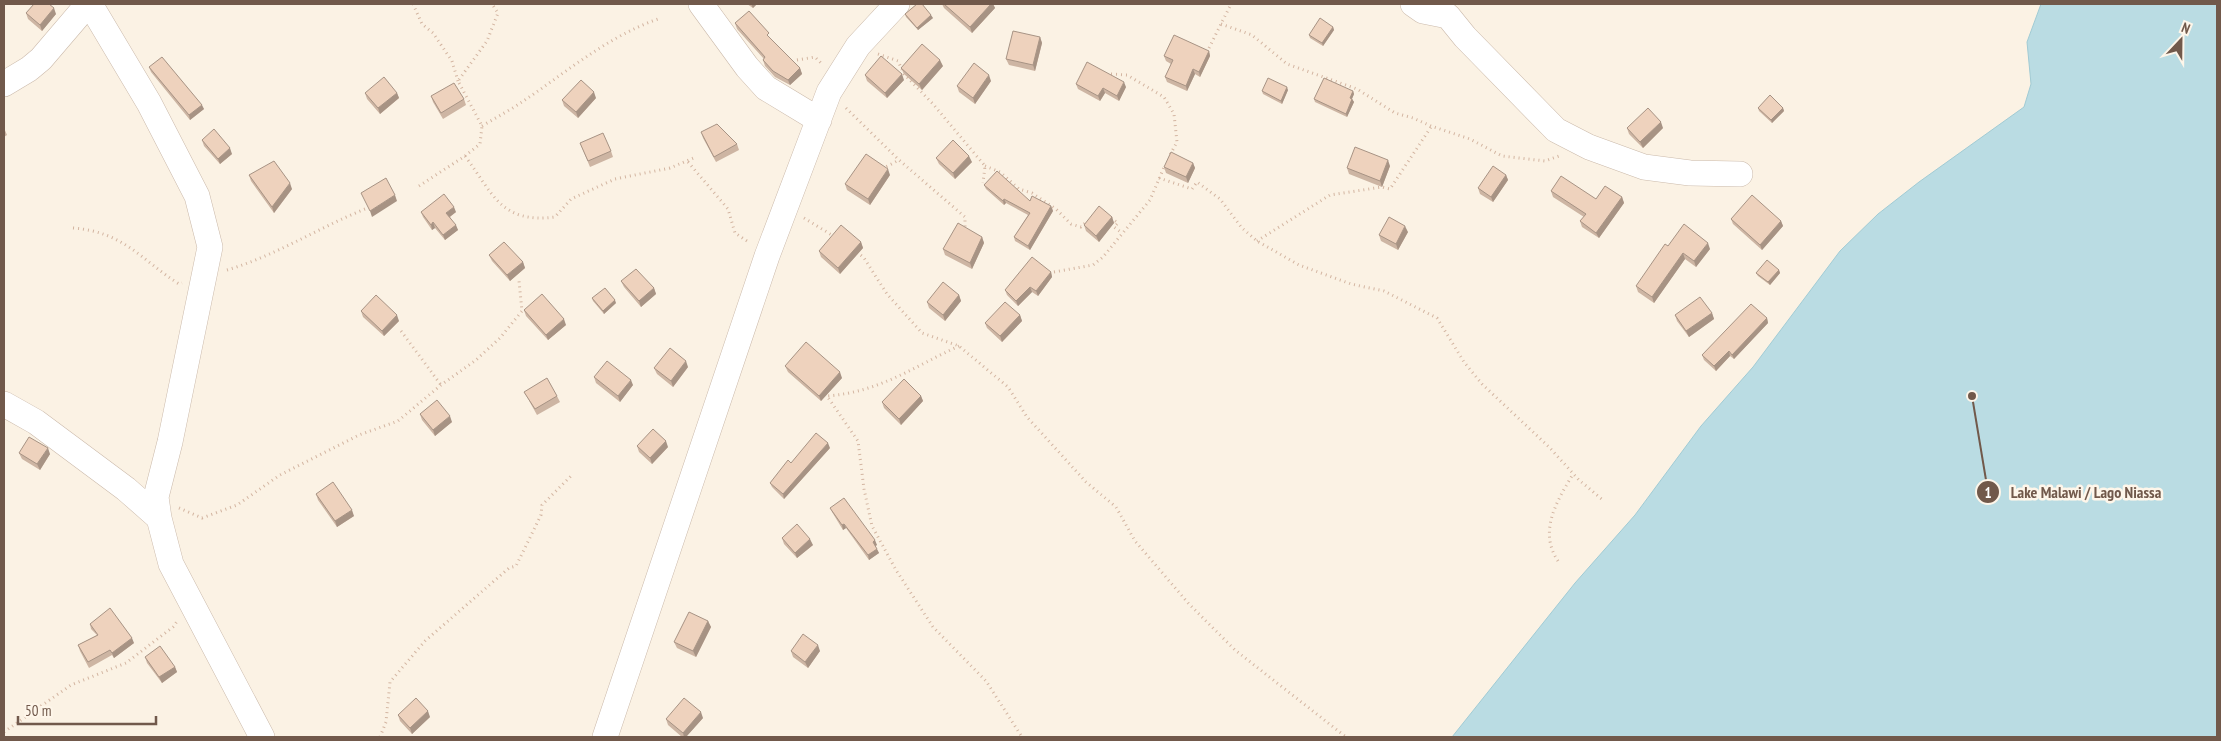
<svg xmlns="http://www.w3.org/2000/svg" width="2221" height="741" font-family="'PT Sans Narrow',sans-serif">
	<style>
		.water { fill: #badce3; stroke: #a1cbd4 }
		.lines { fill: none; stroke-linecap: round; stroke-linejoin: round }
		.minor-casing { stroke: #cbbaab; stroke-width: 26 }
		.path { stroke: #d3b5a1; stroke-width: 3; stroke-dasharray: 1 4; stroke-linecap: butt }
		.minor { stroke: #fff; stroke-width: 25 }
		.wall { fill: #cdb5a3 }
		.shaded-wall { fill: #a79384 }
		.building { fill: #eed2bd; stroke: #a79384 }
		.leader { fill: none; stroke: #71594b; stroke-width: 2 }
		.callout-dot { fill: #71594b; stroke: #fef6ea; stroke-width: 2 }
		.mark-label { font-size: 15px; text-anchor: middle; font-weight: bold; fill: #fff }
		.callout-label { font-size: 16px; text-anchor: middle; font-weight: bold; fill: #71594b; stroke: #fef6ea; stroke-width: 5; stroke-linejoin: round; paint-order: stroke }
	</style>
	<rect width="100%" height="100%" fill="#fbf2e4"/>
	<path class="water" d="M 2041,4 L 2217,4 L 2217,737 L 1452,737 L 1575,583 L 1635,515 L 1701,426 L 1753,367 L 1840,251 L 1878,214 L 1919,182 L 2024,107 L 2031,84 L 2027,42 Z"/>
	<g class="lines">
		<defs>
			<path id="minor" d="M 90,4 L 149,103 L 197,196 L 210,247 L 170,442 L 156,497 L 159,518 L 171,564 L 262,737
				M 701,4 L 747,67 L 766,88 L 819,120
				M 1413,4 L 1423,11 L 1448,16 L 1465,37 L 1556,130 L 1589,147 L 1644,167 L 1690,173 L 1740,174
				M 4,84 L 29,69 L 41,59 L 88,4
				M 4,404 L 36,422 L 126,489 L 159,518
				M 605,737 L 767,256 L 829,92 L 858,46 L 897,4"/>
		</defs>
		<use href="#minor" class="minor-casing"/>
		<path class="path" d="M 413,4 L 422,24 L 433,33 L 452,61 L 458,81
			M 1221,24 L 1252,35 L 1287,64 L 1357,89 L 1395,113 L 1413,118 L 1431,126 L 1470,139 L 1502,156 L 1545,161 L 1559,156
			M 1209,48 L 1231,4
			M 878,54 L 898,61 L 904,74 L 933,104 L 985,166 L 983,183
			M 797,60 L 815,57 L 823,65
			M 1111,74 L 1127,75 L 1164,97 L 1174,114 L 1177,142 L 1170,155
			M 846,108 L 899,160 L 965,217 L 965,230
			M 482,126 C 497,117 512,109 525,100 C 569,70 610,35 661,18
			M 465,156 L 480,144 L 482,126 L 458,81 L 487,41 L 498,13 L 492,4
			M 688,162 L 728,209 L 735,233 L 750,243
			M 985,166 L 1000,172 L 1019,189 L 1032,193 L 1056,209 L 1071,224 L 1081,227 L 1087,221
			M 882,169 L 899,160
			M 1159,178 L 1192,189 L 1197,182 L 1220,199 L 1242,228 L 1257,241 L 1299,265 L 1351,284 L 1384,291 L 1437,318 L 1464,362 L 1482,384 L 1549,447 L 1579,480 L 1604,501
			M 419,186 L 465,156 C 493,193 500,224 555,217 L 571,199 L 615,179 L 670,168 L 696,157
			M 804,218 L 835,237
			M 1111,218 L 1118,223 L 1114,227 L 1122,233
			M 73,228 C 124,232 140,259 179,284 L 182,283
			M 1257,241 L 1330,195 L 1382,187 L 1390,189 L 1431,127
			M 857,252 L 864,258 L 887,294 L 922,333 L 959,346 L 1008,387 L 1027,417 L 1086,482 L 1116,507 L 1135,541 L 1189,604 L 1235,650 L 1346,737
			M 227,270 C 275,256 318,228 365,209
			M 1054,272 L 1093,265 L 1103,257 L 1150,200 L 1165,165
			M 401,331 L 441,385
			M 959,346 C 913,367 880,392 827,396 L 858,441 L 864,489 L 872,526 L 896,570 L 933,627 L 986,681 L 1022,737
			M 179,508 L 202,518 L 237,505 L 280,475 L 359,435 L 398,421 L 441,385 L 476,360 L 500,338 L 522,311 L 519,281
			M 1558,561 C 1538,531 1557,501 1573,474
			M 4,732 L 71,685 L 126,663 L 173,627 L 178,620
			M 380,737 L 386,722 L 390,682 L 425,641 L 509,568 L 516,566 L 541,515 L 542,505 L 571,476"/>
		<use href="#minor" class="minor"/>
	</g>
	<path class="wall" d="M 747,4 L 757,4 L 753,8 Z
		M 942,4 L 993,4 L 995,8 L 972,33 L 944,8 Z
		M 26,13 L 56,14 L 42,31 L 28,19 Z
		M 905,14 L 933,18 L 918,30 L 906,17 Z
		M 735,23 L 770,38 L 800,68 L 802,74 L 790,85 L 775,77 L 765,66 L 763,60 L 764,59 L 737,29 Z
		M 1333,27 L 1334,30 L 1323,46 L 1310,38 L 1309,35 Z
		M 1040,37 L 1042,43 L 1035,71 L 1009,65 L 1006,59 Z
		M 1209,51 L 1210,56 L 1200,77 L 1195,74 L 1187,91 L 1167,82 L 1165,77 L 1171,64 L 1166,61 L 1164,56 Z
		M 943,66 L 922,90 L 904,74 L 901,68 Z
		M 149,67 L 204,109 L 190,120 L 151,72 Z
		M 865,75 L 904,80 L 887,98 L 867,81 Z
		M 991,81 L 975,104 L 959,92 L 957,86 Z
		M 1076,84 L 1126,87 L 1119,101 L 1105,93 L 1100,101 L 1078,89 Z
		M 1288,90 L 1282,104 L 1263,94 L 1262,91 Z
		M 1353,91 L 1354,94 L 1352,99 L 1354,102 L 1347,117 L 1315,102 L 1314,99 Z
		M 365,93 L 397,93 L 399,98 L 380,114 L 367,99 Z
		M 431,96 L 464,99 L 466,105 L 443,119 L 433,102 Z
		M 596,98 L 578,118 L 564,106 L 562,100 Z
		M 1758,108 L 1783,108 L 1784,111 L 1772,123 L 1759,111 Z
		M 4,128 L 7,135 L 4,137 Z
		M 1627,128 L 1663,128 L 1643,148 L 1629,134 Z
		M 701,132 L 737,144 L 739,150 L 716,162 L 703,138 Z
		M 202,140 L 232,154 L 220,164 L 204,146 Z
		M 580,143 L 611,151 L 613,157 L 590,167 Z
		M 936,158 L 972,162 L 955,179 L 939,164 Z
		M 1193,163 L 1195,168 L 1188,183 L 1166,173 L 1164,167 Z
		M 1390,166 L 1382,187 L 1349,174 L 1347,168 Z
		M 249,175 L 292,189 L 274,213 L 251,181 Z
		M 890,175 L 870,205 L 847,190 L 845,184 Z
		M 1506,175 L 1508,180 L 1493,202 L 1480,194 L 1478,188 Z
		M 984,185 L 1030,201 L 1051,206 L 1053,211 L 1030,250 L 1015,241 L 1014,237 L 1028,215 L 1006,203 L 1004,205 L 986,189 Z
		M 1551,191 L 1596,199 L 1622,197 L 1624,203 L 1599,238 L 1582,227 L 1580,221 L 1584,217 L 1553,197 Z
		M 421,212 L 456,212 L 450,217 L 458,230 L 445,240 L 435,228 L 432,230 L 423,217 Z
		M 1112,217 L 1114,223 L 1099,242 L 1086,231 L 1084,225 Z
		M 1731,219 L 1781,221 L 1783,226 L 1762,250 L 1733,224 Z
		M 1408,232 L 1398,250 L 1381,241 L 1379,235 Z
		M 982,237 L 984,243 L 972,269 L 945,255 L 943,249 Z
		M 861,242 L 863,248 L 840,274 L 821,257 L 819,251 Z
		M 1668,246 L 1710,249 L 1696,267 L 1685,259 L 1654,303 L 1638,292 L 1636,286 Z
		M 489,255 L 523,262 L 525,268 L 510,281 L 492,261 Z
		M 1779,270 L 1780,273 L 1770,285 L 1758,276 L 1756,273 Z
		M 1051,272 L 1052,277 L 1038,296 L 1032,292 L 1018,306 L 1007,295 L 1005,290 Z
		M 621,281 L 654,288 L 656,294 L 641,307 L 624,287 Z
		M 959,295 L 961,301 L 945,321 L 929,308 L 927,302 Z
		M 592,298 L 616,303 L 604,314 L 593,301 Z
		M 524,310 L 566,325 L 548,340 L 526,316 Z
		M 361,311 L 399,321 L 384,336 L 363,317 Z
		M 1712,313 L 1714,319 L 1689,337 L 1677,321 L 1675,315 Z
		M 1020,315 L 1022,321 L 1002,342 L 987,328 L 985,323 Z
		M 1767,318 L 1768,323 L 1734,359 L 1730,356 L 1716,371 L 1704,360 L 1702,355 Z
		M 785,366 L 842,378 L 821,401 L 788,372 Z
		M 688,367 L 673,387 L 657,374 L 654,368 Z
		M 594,377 L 633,385 L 620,402 L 596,383 Z
		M 524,392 L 557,396 L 560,402 L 537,415 L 527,397 Z
		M 921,396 L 923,401 L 901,425 L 884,408 L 882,402 Z
		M 420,414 L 452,422 L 435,436 L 422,420 Z
		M 637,446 L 668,447 L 652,464 L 639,452 Z
		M 830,448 L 784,499 L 772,487 L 770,483 L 791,463 Z
		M 19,453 L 50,454 L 40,470 L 22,459 Z
		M 316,494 L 354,516 L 337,527 L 318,500 Z
		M 830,508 L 877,545 L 875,546 L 879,553 L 869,560 L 846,528 L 843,530 L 832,512 Z
		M 782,538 L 813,545 L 797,558 L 784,544 Z
		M 708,621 L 711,627 L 696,657 L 677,648 L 674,642 Z
		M 90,624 L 134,643 L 114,658 L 112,655 L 89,668 L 80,651 L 78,645 L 97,635 L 91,629 Z
		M 791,651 L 820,651 L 808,668 L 793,657 Z
		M 145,657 L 175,667 L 177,672 L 162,683 L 147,663 Z
		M 398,715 L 430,717 L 412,734 L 400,721 Z
		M 703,718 L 686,737 L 682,737 L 668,725 L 666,719 Z"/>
	<path class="shaded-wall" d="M 751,4 L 757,4 L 753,8 Z
		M 991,4 L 993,4 L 995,8 L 972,33 L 970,27 Z
		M 54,8 L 56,14 L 42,31 L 40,25 Z
		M 931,15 L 933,18 L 918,30 L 917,28 Z
		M 1333,27 L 1334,30 L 1323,46 L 1322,43 Z
		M 1040,37 L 1042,43 L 1035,71 L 1033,65 Z
		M 1209,51 L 1210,56 L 1200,77 L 1199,72 Z
		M 940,60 L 943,66 L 922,90 L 919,84 Z
		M 800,68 L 802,74 L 790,85 L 788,80 Z
		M 1193,69 L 1195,74 L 1187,91 L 1186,86 Z
		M 902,74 L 904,80 L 887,98 L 885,93 Z
		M 989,75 L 991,81 L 975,104 L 973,98 Z
		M 1124,82 L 1126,87 L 1119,101 L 1117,96 Z
		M 1287,87 L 1288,90 L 1282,104 L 1281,101 Z
		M 1103,88 L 1105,93 L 1100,101 L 1098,96 Z
		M 1353,91 L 1354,94 L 1351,101 L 1350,98 Z
		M 594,92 L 596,98 L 578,118 L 576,112 Z
		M 397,93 L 399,98 L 380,114 L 378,108 Z
		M 1352,99 L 1354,102 L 1347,117 L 1346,114 Z
		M 202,105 L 204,109 L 190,120 L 189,115 Z
		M 1783,108 L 1784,111 L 1772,123 L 1771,120 Z
		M 1661,122 L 1663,128 L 1643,148 L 1640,142 Z
		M 230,148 L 232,154 L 220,164 L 218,159 Z
		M 969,156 L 972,162 L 955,179 L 953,173 Z
		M 1388,160 L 1390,166 L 1382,187 L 1380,181 Z
		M 1193,163 L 1195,168 L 1188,183 L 1186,177 Z
		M 888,169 L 890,175 L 870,205 L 868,199 Z
		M 1506,175 L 1508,180 L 1493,202 L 1491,197 Z
		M 290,183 L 292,189 L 274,213 L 272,207 Z
		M 395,195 L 397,201 L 372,217 L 370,211 Z
		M 1622,197 L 1624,203 L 1599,238 L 1596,233 Z
		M 1004,199 L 1006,203 L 1004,205 L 1003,201 Z
		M 1051,206 L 1053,211 L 1030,250 L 1028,246 Z
		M 454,207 L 456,212 L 448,218 L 446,213 Z
		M 1112,217 L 1114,223 L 1099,242 L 1096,236 Z
		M 1781,221 L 1783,226 L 1762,250 L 1760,245 Z
		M 433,222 L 435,228 L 432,230 L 431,225 Z
		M 456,225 L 458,230 L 445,240 L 443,235 Z
		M 1405,226 L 1408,232 L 1398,250 L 1396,244 Z
		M 982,237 L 984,243 L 972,269 L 970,263 Z
		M 861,242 L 863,248 L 840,274 L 838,268 Z
		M 1708,243 L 1710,249 L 1696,267 L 1694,261 Z
		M 1683,253 L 1685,259 L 1654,303 L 1652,297 Z
		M 523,262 L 525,268 L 510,281 L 507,275 Z
		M 1779,270 L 1780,273 L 1770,285 L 1768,282 Z
		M 1051,272 L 1052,277 L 1038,296 L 1036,291 Z
		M 1030,287 L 1032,292 L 1018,306 L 1016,301 Z
		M 654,288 L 656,294 L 641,307 L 639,301 Z
		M 959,295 L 961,301 L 945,321 L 943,315 Z
		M 615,300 L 616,303 L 604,314 L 603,311 Z
		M 1712,313 L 1714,319 L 1689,337 L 1686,331 Z
		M 397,315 L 399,321 L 384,336 L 382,331 Z
		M 1020,315 L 1022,321 L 1002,342 L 1000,336 Z
		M 1767,318 L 1768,323 L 1734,359 L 1732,355 Z
		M 564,319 L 566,325 L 548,340 L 546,335 Z
		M 1729,351 L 1730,356 L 1716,371 L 1714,366 Z
		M 686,361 L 688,367 L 673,387 L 671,381 Z
		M 840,372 L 842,378 L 821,401 L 819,396 Z
		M 631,380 L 633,385 L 620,402 L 618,396 Z
		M 921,396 L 923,401 L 901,425 L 899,419 Z
		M 450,416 L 452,422 L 435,436 L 433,430 Z
		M 666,441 L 668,447 L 652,464 L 650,458 Z
		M 828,443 L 830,448 L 784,499 L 783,494 Z
		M 48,448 L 50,454 L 40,470 L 37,464 Z
		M 352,510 L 354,516 L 337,527 L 335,521 Z
		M 844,524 L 846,528 L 843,530 L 842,525 Z
		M 810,539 L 813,545 L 797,558 L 795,553 Z
		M 875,540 L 877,545 L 874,547 L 873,542 Z
		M 877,549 L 879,553 L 869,560 L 868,555 Z
		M 708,621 L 711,627 L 696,657 L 693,651 Z
		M 132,638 L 134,643 L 114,658 L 112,653 Z
		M 818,645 L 820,651 L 808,668 L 805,662 Z
		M 175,667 L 177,672 L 162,683 L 159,677 Z
		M 428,711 L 430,717 L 412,734 L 410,728 Z
		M 701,712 L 703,718 L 686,737 L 684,737 L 683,733 Z"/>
	<path class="building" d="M 34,4 L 49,4 L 54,8 L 40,25 L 26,13 Z
		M 917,4 L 922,4 L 931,15 L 917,28 L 905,14 Z
		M 944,4 L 991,4 L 970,27 Z
		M 749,11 L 769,33 L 767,35 L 800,68 L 788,80 L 773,71 L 763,60 L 765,57 L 735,23 Z
		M 1320,18 L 1333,27 L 1322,43 L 1309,35 Z
		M 1013,31 L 1040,37 L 1033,65 L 1006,59 Z
		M 1174,35 L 1209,51 L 1199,72 L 1193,69 L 1186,86 L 1165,77 L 1173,60 L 1164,56 Z
		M 922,44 L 940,60 L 919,84 L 901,68 Z
		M 881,56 L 902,74 L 885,93 L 865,75 Z
		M 162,57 L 202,105 L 189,115 L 149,67 Z
		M 1087,62 L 1124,82 L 1117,96 L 1103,88 L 1098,96 L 1076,84 Z
		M 974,63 L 989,75 L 973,98 L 957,86 Z
		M 384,77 L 397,93 L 378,108 L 365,93 Z
		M 1268,78 L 1287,87 L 1281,101 L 1262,91 Z
		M 1324,78 L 1353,91 L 1350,98 L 1352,99 L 1346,114 L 1314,99 Z
		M 581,80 L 594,92 L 576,112 L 562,100 Z
		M 454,83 L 464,99 L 441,113 L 431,96 Z
		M 1770,95 L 1783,108 L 1771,120 L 1758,108 Z
		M 1648,108 L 1661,122 L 1640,142 L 1627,128 Z
		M 717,124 L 737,144 L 714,157 L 701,132 Z
		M 214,129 L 230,148 L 218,159 L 202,140 Z
		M 603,133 L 611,151 L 588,161 L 580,143 Z
		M 953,140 L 969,156 L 953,173 L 936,158 Z
		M 1355,147 L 1388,160 L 1380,181 L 1347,168 Z
		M 1171,152 L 1193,163 L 1186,177 L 1164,167 Z
		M 866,154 L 888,169 L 868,199 L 845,184 Z
		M 274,161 L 290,183 L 272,207 L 249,175 Z
		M 1493,166 L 1506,175 L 1491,197 L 1478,188 Z
		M 997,171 L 1030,201 L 1032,196 L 1051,206 L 1028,246 L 1014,237 L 1030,213 L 1004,199 L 1003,201 L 984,185 Z
		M 1561,176 L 1596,199 L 1605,186 L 1622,197 L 1596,233 L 1580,221 L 1586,214 L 1551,191 Z
		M 386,178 L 395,195 L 370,211 L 361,193 Z
		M 444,194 L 454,207 L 446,213 L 456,225 L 443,235 L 433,222 L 431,225 L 421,212 Z
		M 1752,195 L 1781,221 L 1760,245 L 1731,219 Z
		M 1099,206 L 1112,217 L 1096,236 L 1084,225 Z
		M 1389,217 L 1405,226 L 1396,244 L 1379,235 Z
		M 958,223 L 982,237 L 970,263 L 943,249 Z
		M 1684,224 L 1708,243 L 1694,261 L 1683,253 L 1652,297 L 1636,286 L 1665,244 L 1668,246 Z
		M 841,225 L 861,242 L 838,268 L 819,251 Z
		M 504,242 L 523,262 L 507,275 L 489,255 Z
		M 1032,257 L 1051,272 L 1036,291 L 1030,287 L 1016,301 L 1005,290 Z
		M 1767,260 L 1779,270 L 1768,282 L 1756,273 Z
		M 636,269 L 654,288 L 639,301 L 621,281 Z
		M 943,282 L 959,295 L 943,315 L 927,302 Z
		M 605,288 L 615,300 L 603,311 L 592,298 Z
		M 542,294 L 564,319 L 546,335 L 524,310 Z
		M 376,295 L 397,315 L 382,331 L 361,311 Z
		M 1700,297 L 1712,313 L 1686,331 L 1675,315 Z
		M 1005,302 L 1020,315 L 1000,336 L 985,323 Z
		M 1751,304 L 1767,318 L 1732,355 L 1729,351 L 1714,366 L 1702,355 Z
		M 806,342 L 840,372 L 819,396 L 785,366 Z
		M 670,348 L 686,361 L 671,381 L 654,368 Z
		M 607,361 L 631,380 L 618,396 L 594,377 Z
		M 547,378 L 557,396 L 535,409 L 524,392 Z
		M 904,379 L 921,396 L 899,419 L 882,402 Z
		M 437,400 L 450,416 L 433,430 L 420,414 Z
		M 653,429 L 666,441 L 650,458 L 637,446 Z
		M 816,433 L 828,443 L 783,494 L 770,483 L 788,460 L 791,463 Z
		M 29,437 L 48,448 L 37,464 L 19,453 Z
		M 333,482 L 352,510 L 335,521 L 316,494 Z
		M 844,498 L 875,540 L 873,542 L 877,549 L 868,555 L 844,524 L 842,525 L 830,508 Z
		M 797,524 L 810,539 L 795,553 L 782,538 Z
		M 110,608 L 132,638 L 112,653 L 110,650 L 88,662 L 78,645 L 98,635 L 90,624 Z
		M 689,612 L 708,621 L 693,651 L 674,642 Z
		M 803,634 L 818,645 L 805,662 L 791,651 Z
		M 160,646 L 175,667 L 159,677 L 145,657 Z
		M 416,698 L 428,711 L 410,728 L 398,715 Z
		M 684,698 L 701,712 L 683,733 L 666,719 Z"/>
	<path class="leader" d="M1972 396L1988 492"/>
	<g class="callout-dot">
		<circle cx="1972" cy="396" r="5"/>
		<circle cx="1988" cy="492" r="12"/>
	</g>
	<g class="mark-label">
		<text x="1988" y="498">1</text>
	</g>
	<g class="callout-label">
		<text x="2086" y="498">Lake Malawi / Lago Niassa</text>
	</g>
	<rect width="2221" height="741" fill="none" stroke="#71594b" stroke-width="10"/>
	<g transform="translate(2181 40) rotate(22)" stroke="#fef6ea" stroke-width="4" paint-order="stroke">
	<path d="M0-4L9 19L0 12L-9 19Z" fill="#71594b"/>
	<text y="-8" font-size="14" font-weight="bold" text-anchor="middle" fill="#71594b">N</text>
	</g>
	<path d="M18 716v8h138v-8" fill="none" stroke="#71594b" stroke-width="2.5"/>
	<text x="25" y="716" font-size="15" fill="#71594b" stroke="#fef6ea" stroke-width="4" paint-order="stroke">50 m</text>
</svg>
